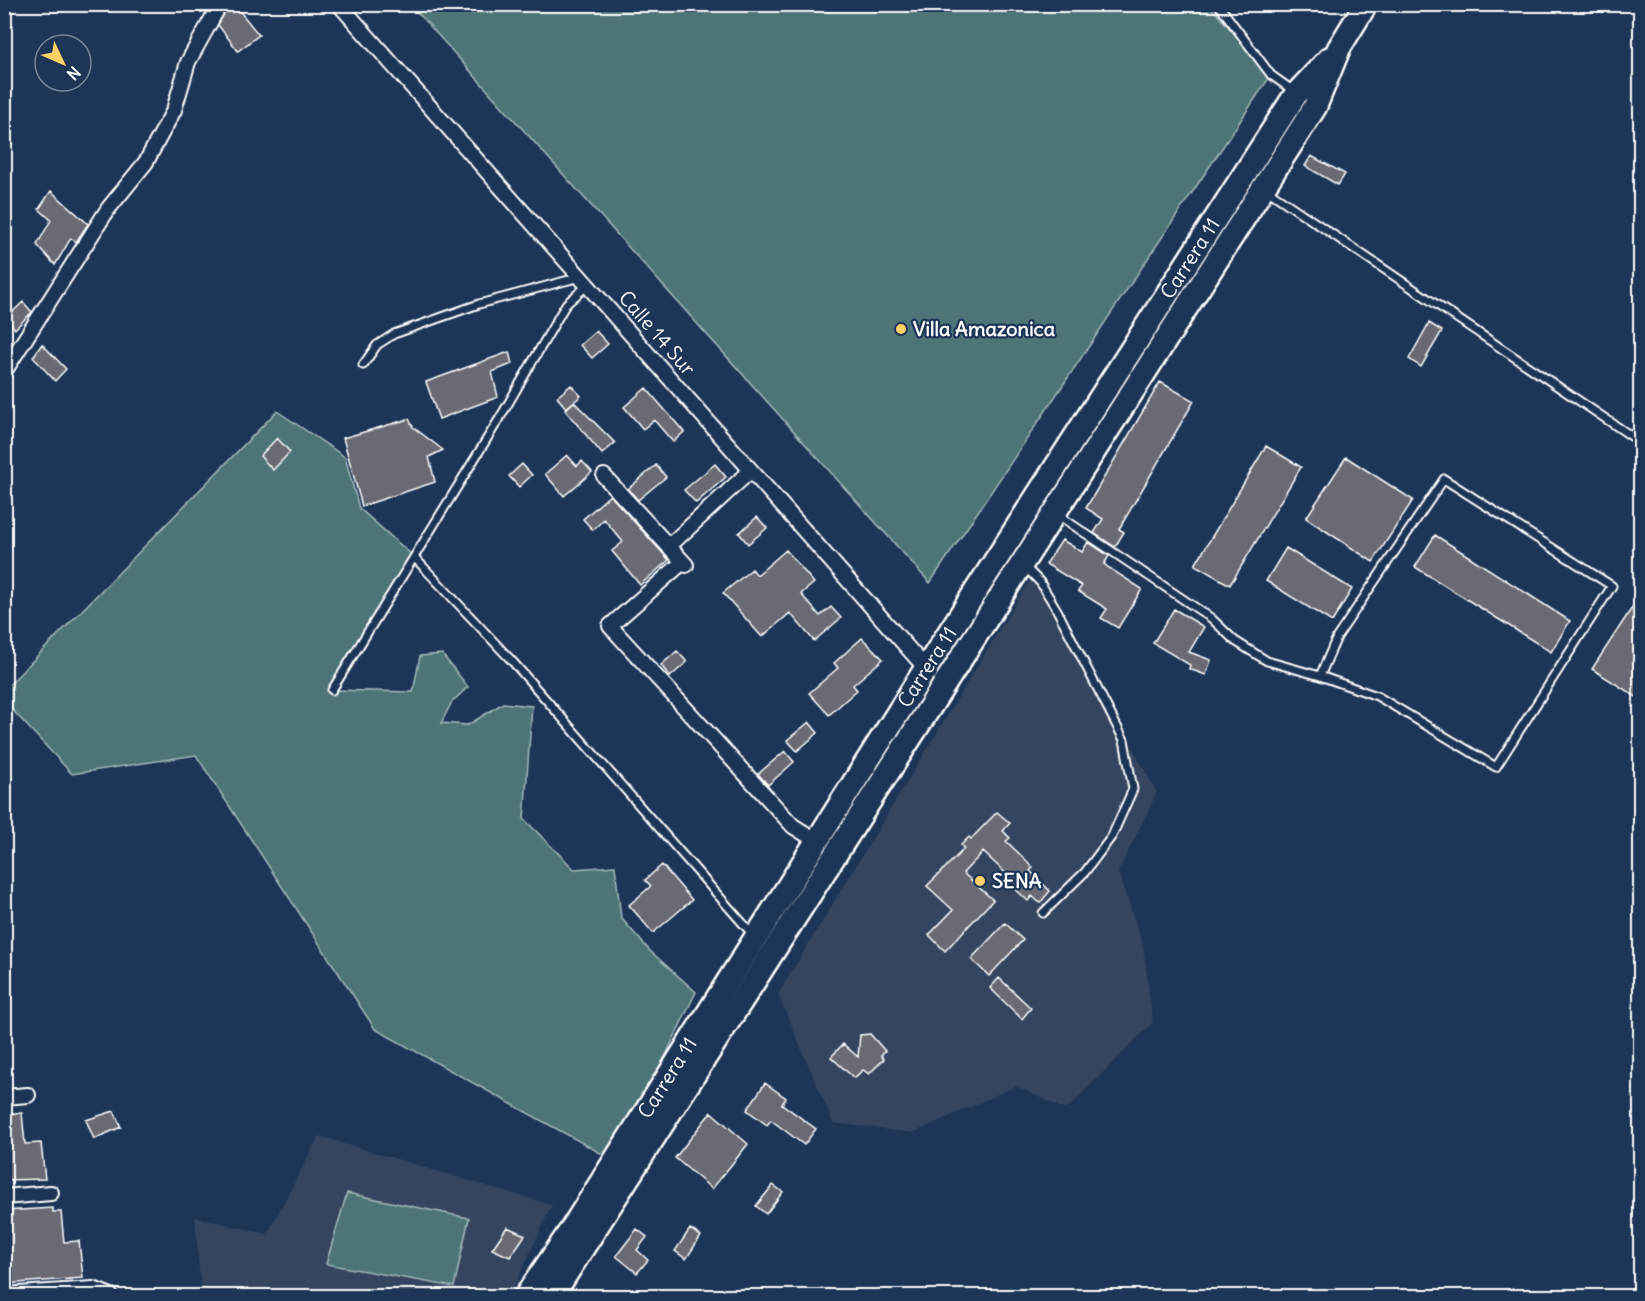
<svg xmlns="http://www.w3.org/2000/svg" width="1645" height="1301" font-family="Delius,sans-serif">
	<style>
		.built { fill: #34455f }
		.green { fill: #4d7477; stroke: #a6babb; stroke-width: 1.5 }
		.building { fill: #696a73; stroke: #fff; stroke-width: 1.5 }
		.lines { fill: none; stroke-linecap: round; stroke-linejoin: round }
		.service-casing { stroke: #fff; stroke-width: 11 }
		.minor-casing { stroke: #fff; stroke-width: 18 }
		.primary-casing { stroke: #fff; stroke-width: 27 }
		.service { stroke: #1d3557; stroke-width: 7 }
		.minor { stroke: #1d3557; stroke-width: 14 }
		.primary { stroke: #1d3557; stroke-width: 22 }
		.poi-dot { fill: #ffd166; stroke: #1d3557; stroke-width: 2 }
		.labels { text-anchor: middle; stroke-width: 4.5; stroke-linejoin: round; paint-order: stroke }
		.street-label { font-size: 20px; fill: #fff; stroke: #1d3557 }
		.poi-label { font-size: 20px; font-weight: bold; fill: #fff; stroke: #1d3557; text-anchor: start }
	</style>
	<rect width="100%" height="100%" fill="#1d3557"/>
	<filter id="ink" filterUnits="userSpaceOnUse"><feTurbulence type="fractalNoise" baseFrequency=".0167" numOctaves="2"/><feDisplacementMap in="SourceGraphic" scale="12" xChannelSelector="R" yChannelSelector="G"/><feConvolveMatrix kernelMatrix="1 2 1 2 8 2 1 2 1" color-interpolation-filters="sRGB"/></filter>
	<g filter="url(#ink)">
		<path class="built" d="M 1037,568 L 1157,793 L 1118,872 L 1143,945 L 1153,1022 L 1066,1110 L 1016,1086 L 913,1133 L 833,1123 L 778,994 Z
			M 319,1136 L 552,1205 L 510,1296 L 201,1296 L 195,1217 L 267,1234 Z"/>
		<path class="green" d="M 411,5 L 1209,5 L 1271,75 L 930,583 Z
			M 277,411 L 345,457 L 359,508 L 414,557 L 332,690 L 413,692 L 420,656 L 442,654 L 468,687 L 452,702 L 441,723 L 468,725 L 503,703 L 532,706 L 524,819 L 574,869 L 615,866 L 621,918 L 650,951 L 696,992 L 615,1161 L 375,1029 L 196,755 L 72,774 L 5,702 L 5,689 Z
			M 347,1193 L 469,1218 L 454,1287 L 326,1264 Z"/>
		<path class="building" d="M 229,4 L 234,4 L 259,35 L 238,51 L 218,25 Z
			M 1311,156 L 1345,174 L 1338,185 L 1305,166 Z
			M 51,191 L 88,224 L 76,242 L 71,238 L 55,265 L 37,245 L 51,220 L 39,209 Z
			M 23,302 L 32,312 L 15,329 L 6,318 Z
			M 1429,323 L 1442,331 L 1421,367 L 1409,359 Z
			M 596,331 L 608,344 L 592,358 L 580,345 Z
			M 42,344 L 66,369 L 55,381 L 33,357 Z
			M 509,352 L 512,364 L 492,372 L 498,397 L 439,419 L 426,382 Z
			M 1160,382 L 1194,401 L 1119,529 L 1124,532 L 1115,547 L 1094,533 L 1103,519 L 1086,508 Z
			M 571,385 L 581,396 L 566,408 L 557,397 Z
			M 646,388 L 684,432 L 673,442 L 654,420 L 643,429 L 624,407 Z
			M 574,402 L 615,443 L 602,454 L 565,410 Z
			M 409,419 L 413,427 L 443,450 L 429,457 L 435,482 L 362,506 L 343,438 Z
			M 277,438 L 290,452 L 273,470 L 260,456 Z
			M 1266,446 L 1301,467 L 1230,585 L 1195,565 Z
			M 567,455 L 577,466 L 582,461 L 592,472 L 564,496 L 545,474 Z
			M 1346,457 L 1413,500 L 1373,562 L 1306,518 Z
			M 522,464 L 532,475 L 519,487 L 509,476 Z
			M 715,464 L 726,477 L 696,503 L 684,490 Z
			M 656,465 L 666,477 L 638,500 L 628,489 Z
			M 610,495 L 669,560 L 640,585 L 612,551 L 623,542 L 604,519 L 593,530 L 583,519 Z
			M 757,517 L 767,528 L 748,544 L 739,533 Z
			M 1435,535 L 1570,621 L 1551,652 L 1415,567 Z
			M 1062,540 L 1082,552 L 1088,542 L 1109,556 L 1104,564 L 1109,568 L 1142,589 L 1118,628 L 1101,618 L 1107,609 L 1078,591 L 1082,586 L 1046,564 Z
			M 1286,548 L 1352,589 L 1332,622 L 1266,581 Z
			M 786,550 L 814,583 L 801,594 L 820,616 L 831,607 L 841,618 L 814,641 L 790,613 L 762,637 L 723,593 L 752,569 L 757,575 Z
			M 1641,594 L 1641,700 L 1592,669 Z
			M 1174,609 L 1204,627 L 1189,652 L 1211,660 L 1206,675 L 1189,669 L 1190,665 L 1153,643 Z
			M 862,638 L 883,659 L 853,685 L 857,690 L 829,715 L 809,693 L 838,668 L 834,663 Z
			M 677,651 L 687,662 L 670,677 L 661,665 Z
			M 809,722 L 818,733 L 797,751 L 787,740 Z
			M 785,751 L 794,762 L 768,785 L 758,774 Z
			M 997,812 L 1010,823 L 1003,831 L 1010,838 L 1006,841 L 1033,867 L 1030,871 L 1050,891 L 1040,903 L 1032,896 L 1028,901 L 1008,882 L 1011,878 L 983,852 L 963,873 L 993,900 L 945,951 L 929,935 L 953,910 L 927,886 L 964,849 L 961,845 L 969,837 L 971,839 Z
			M 662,865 L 692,900 L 653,933 L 629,905 L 651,886 L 645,880 Z
			M 1005,923 L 1023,940 L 989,976 L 971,959 Z
			M 999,978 L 1031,1008 L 1022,1019 L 990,988 Z
			M 870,1034 L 885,1051 L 881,1055 L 884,1059 L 869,1074 L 863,1070 L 854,1078 L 831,1057 L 843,1044 L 858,1057 L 860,1035 Z
			M 765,1083 L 786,1098 L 782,1104 L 816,1129 L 804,1145 L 771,1120 L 767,1125 L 747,1110 Z
			M 114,1111 L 121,1127 L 94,1139 L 86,1120 Z
			M 711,1112 L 748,1144 L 712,1189 L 675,1158 Z
			M 22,1113 L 25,1144 L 41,1143 L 45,1179 L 4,1180 L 4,1114 Z
			M 773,1185 L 783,1192 L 766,1214 L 756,1206 Z
			M 53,1208 L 53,1212 L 61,1212 L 64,1242 L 79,1241 L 83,1278 L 4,1284 L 4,1211 Z
			M 507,1227 L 525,1235 L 510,1257 L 492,1249 Z
			M 637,1229 L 647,1237 L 637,1250 L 648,1260 L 637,1273 L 616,1256 Z
			M 690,1229 L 701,1236 L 686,1259 L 675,1251 Z"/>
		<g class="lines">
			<defs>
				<path id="service" d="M 1218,4 L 1271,75 L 1295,92
					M 1267,190 L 1640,442
					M 363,365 L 377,345 L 394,334 L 479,304 L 580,277
					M 1058,515 L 1211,618 L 1235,641 L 1267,661 L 1320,676 L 1377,696 L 1496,767 L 1612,586 L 1444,479 L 1337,637 L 1320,676
					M 414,557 L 512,661 L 754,936
					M 1025,567 L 1040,582 L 1057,610 L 1124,740 L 1133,789 L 1112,836 L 1085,872 L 1043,913
					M 332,690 L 501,416 L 566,304 L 589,284"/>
				<path id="minor" d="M 339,4 L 930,673
					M 4,372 L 108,209 L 146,162 L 174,110 L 188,62 L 220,4
					M 604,476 L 686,565
					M 669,546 L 750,471
					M 683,562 L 610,626 L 793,826 L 817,841
					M 4,1097 L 28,1095
					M 4,1197 L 51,1193
					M 4,1295 L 93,1289 L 111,1296"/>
				<g id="primary">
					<path id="s1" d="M 526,1296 L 571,1230 L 925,670 L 1296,94 L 1330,58"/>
					<path d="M 552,1296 L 1315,107 L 1339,48 L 1366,4"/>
				</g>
			</defs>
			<use href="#service" class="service-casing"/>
			<use href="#minor" class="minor-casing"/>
			<use href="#primary" class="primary-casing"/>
			<use href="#service" class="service"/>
			<use href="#minor" class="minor"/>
			<use href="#primary" class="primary"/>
		</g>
	</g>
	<g class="poi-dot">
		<circle cx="901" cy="329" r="6"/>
		<circle cx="980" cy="881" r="6"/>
	</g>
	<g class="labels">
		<g class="street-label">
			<text dy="7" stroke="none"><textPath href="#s1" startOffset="1232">Carrera 11</textPath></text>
			<text transform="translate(657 333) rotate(49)" y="7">Calle 14 Sur</text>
			<text dy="7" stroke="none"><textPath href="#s1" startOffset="746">Carrera 11</textPath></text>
			<text dy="7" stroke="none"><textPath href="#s1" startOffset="260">Carrera 11</textPath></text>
		</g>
		<g class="poi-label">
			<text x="913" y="336">Villa Amazonica</text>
			<text x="992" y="888">SENA</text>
		</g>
	</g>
	<rect width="1645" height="1301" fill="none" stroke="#1d3557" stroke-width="24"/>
	<rect x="12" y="12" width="1621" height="1277" fill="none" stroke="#fff" stroke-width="2" filter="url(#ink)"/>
	<g transform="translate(63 63) rotate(134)"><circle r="28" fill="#1d3557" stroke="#77869a" stroke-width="1.5"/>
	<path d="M0-4.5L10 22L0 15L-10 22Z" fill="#ffd166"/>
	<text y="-9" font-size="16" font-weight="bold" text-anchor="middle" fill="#ffffff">N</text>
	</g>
</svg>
